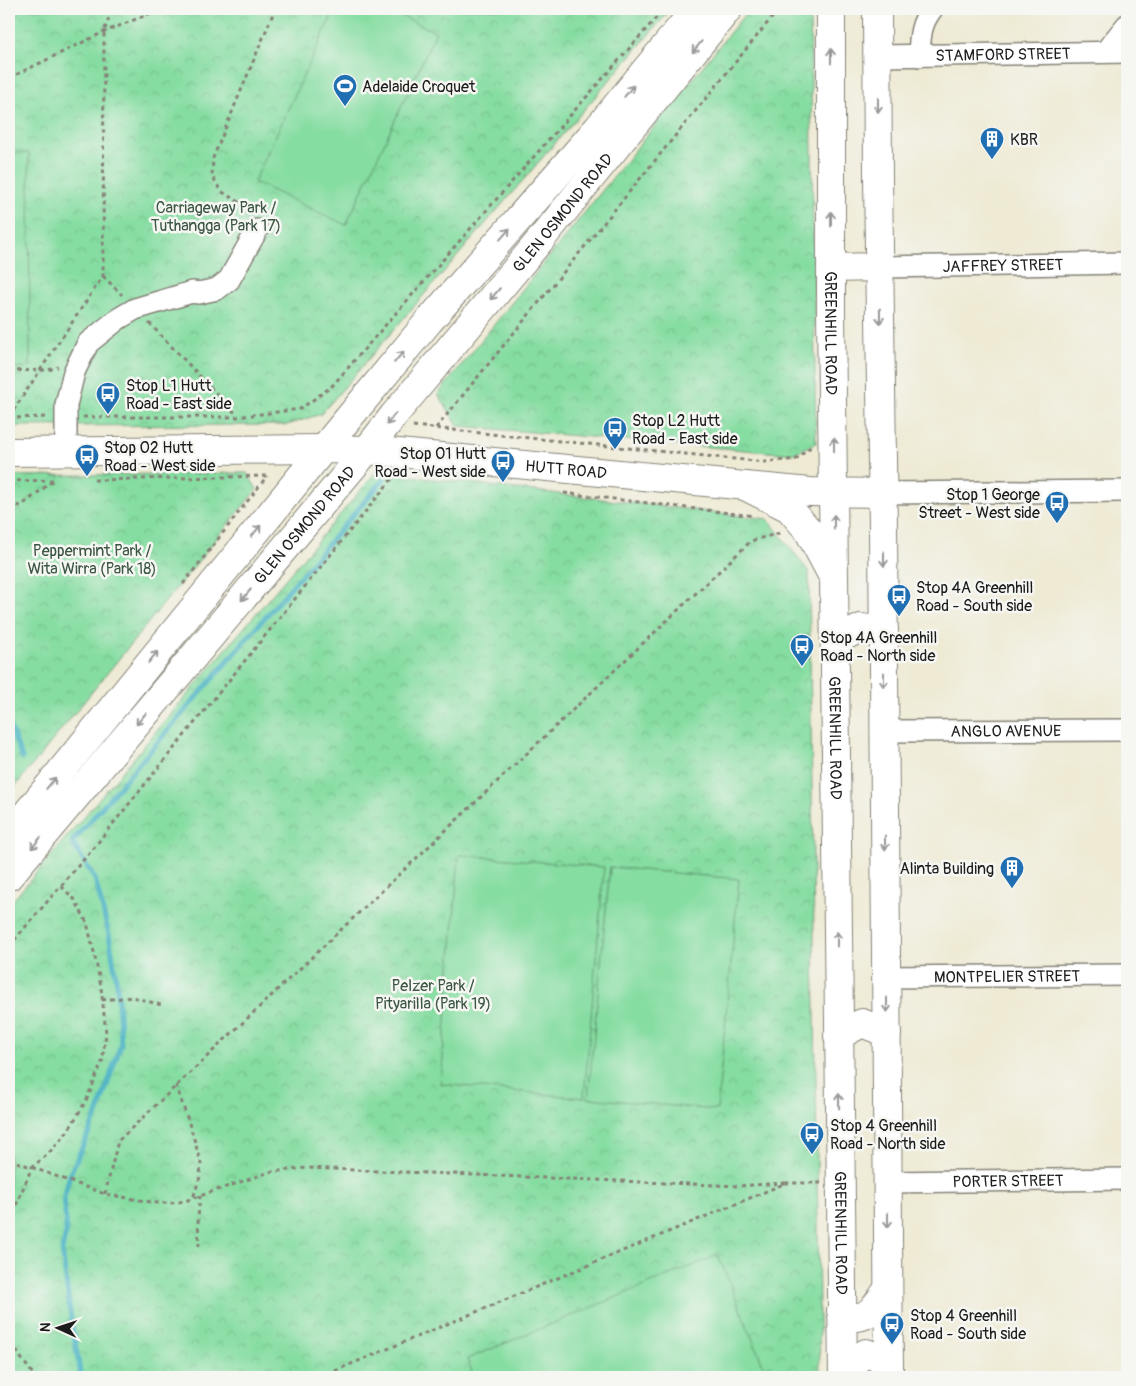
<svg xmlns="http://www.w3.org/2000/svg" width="1136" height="1386" font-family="Pangolin,sans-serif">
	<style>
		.park { fill: url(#park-crowns); stroke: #507c5e }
		.pitch { fill: #85dda1; stroke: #507c5e }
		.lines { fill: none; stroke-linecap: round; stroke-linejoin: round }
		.stream { stroke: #44b1c2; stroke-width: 5 }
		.minor-casing { stroke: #858378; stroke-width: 24 }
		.major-casing { stroke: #858378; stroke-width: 30 }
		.highway-casing { stroke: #858378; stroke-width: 30 }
		.path { stroke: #858378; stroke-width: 3; stroke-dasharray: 4 4; stroke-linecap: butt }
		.minor { stroke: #fff; stroke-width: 21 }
		.major { stroke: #fff; stroke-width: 28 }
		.highway { stroke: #fff; stroke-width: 28 }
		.oneway { stroke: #999 }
		.labels { text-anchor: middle; stroke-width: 5; stroke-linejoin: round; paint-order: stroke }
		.street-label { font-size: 16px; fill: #1c1c1c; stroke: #f6f6f2 }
		.poi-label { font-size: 16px; fill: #1c1c1c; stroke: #f6f6f2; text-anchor: start }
		.park-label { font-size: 16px; fill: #3c5644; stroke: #f6f6f2 }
	</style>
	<defs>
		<pattern id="park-crowns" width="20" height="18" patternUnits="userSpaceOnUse" patternTransform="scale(1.25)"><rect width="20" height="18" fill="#85dda1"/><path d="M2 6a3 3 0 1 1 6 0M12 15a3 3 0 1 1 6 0" fill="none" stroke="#72bd8a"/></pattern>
	</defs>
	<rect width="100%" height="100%" fill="#f6f6f2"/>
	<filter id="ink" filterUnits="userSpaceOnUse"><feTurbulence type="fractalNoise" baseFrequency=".02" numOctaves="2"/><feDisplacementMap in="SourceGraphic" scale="10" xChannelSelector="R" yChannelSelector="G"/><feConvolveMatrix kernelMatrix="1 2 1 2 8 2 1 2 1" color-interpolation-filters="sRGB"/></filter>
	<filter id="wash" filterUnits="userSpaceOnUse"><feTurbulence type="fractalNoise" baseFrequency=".0096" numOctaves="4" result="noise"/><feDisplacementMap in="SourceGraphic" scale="20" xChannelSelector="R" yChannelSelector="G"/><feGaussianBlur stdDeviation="1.12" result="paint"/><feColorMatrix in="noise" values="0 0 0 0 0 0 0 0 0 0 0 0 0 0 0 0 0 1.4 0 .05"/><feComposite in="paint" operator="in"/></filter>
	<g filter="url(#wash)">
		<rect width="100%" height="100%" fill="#eeead4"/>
		<path class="park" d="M 9,9 L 671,9 L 321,414 L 287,425 L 9,426 Z
			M 749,9 L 810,9 L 816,443 L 792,454 L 458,426 L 438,394 Z
			M 376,472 L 768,519 L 809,572 L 820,1377 L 9,1377 L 9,905 Z
			M 247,473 L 257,489 L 9,794 L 9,476 Z"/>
		<path class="pitch" d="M 335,9 L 387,9 L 436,32 L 346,225 L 254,182 Z
			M 9,153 L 29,153 L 30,367 L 9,368 Z
			M 459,855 L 604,867 L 584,1098 L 441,1084 Z
			M 610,867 L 739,879 L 717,1110 L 588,1098 Z
			M 718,1255 L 768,1377 L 474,1377 L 467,1359 Z"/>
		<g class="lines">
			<path class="stream" d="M 9,724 L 22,758
				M 81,1377 L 71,1319 L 62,1250 L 66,1232 L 64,1197 L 70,1174 L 98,1112 L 121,1044 L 117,984 L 109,934 L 95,879 L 72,842 L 384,479"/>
		</g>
	</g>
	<g filter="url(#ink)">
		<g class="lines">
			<defs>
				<g id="minor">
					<path d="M 1105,52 L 1127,25"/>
					<path id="s1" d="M 878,56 L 1127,52"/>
					<path d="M 919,56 C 920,37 920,24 932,9"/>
					<path id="s2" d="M 879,267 L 1127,263"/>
					<path d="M 66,452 L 66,405 L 74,372 L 88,343 L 118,319 L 135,309 L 192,292 L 199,293 L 217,289 L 229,280 L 257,230"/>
					<path d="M 883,493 L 1127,491"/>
					<path id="s3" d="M 885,731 L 1127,730"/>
					<path id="s4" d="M 886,977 L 1127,975"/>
					<path id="s5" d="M 888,1182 L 1127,1179"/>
				</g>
				<g id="major">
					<path id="s6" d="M 9,452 L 323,449 L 367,450 L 810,492 L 883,493"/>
					<path d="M 9,835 L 342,426 L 429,321 L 598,128 L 696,9"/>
					<path id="s7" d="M 9,876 L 367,450 L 394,415 L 542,238 L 728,9"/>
				</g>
				<g id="highway">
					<path id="s8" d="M 831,9 L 831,311 L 843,1377"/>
					<path d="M 877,9 L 878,178 L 883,528 L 889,1377"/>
					<path d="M 831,268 L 879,267"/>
					<path d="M 745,486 L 789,508 L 808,530 L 833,577"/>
					<path d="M 836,640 L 861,628 L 884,631"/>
					<path d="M 838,1036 L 862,1023 L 887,1033"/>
					<path d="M 841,1311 C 846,1313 851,1317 856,1317 C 870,1318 881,1298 888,1289"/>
					<path d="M 848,1377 L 856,1361 L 866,1353 L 878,1357 L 889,1367"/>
				</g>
			</defs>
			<use href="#minor" class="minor-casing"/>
			<use href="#major" class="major-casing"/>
			<use href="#highway" class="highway-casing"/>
			<path class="path" d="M 9,78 L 104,32 L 161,9
				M 250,213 L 248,208 L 221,191 L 212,176 L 213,158 L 275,9
				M 103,276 L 122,295
				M 149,323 L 238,416
				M 9,371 L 48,370 L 58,367
				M 9,417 L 103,276 L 104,32 L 112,9
				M 83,417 L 238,417 L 300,409 L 331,387 L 664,9
				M 9,418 L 49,417
				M 413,426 L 764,462 L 797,459 L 809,448 L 813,448
				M 436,428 L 779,9
				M 94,480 L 266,476
				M 9,481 L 54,480
				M 564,493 L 754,516
				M 9,504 L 21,506 L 54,480
				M 183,584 L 267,476
				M 9,946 L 91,851 L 395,475
				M 102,1000 L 133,997 L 161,1005
				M 176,1085 L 192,1132 L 201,1163 L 200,1177 L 193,1198
				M 9,1162 L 17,1162 L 105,1194 L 157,1203 L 171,1203 L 185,1201 L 270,1172 L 307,1168 L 739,1186 L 786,1183
				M 105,1194 L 118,1141 L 751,541 L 783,532
				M 9,1198 L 11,1245 L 9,1254
				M 10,1220 L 32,1167 L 48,1154 L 68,1131 L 87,1099 L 102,1062 L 106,1033 L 101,987 L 94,952 L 87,923 L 75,900 L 61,886
				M 199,1247 L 198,1218 L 200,1196
				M 9,1336 L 19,1355 L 35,1377
				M 320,1377 L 786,1183 L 821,1183"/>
			<use href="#minor" class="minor"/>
			<use href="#major" class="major"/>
			<use href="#highway" class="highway"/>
		</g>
		<defs><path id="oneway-shaft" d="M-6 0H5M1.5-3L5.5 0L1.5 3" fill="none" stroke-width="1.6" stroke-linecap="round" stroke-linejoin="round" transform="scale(1.25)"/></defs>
		<g class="oneway">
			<use href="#oneway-shaft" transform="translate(697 47) rotate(129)"/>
			<use href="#oneway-shaft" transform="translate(831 56) rotate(-90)"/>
			<use href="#oneway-shaft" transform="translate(629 91) rotate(-51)"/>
			<use href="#oneway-shaft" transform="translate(878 105) rotate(90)"/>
			<use href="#oneway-shaft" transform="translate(831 219) rotate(-90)"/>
			<use href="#oneway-shaft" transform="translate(505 234) rotate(-49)"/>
			<use href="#oneway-shaft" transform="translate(495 294) rotate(130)"/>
			<use href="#oneway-shaft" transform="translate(880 316) rotate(89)"/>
			<use href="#oneway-shaft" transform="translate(399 357) rotate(-50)"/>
			<use href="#oneway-shaft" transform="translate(391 419) rotate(128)"/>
			<use href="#oneway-shaft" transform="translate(834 445) rotate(-91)"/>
			<use href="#oneway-shaft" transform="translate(834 522) rotate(-90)"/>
			<use href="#oneway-shaft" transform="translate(256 531) rotate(-51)"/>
			<use href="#oneway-shaft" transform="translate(884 559) rotate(90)"/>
			<use href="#oneway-shaft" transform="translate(246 595) rotate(130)"/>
			<use href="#oneway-shaft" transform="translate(153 657) rotate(-51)"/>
			<use href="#oneway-shaft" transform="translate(884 680) rotate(90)"/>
			<use href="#oneway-shaft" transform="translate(141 719) rotate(130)"/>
			<use href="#oneway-shaft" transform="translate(51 783) rotate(-51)"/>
			<use href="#oneway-shaft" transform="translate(36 843) rotate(130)"/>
			<use href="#oneway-shaft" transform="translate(885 843) rotate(90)"/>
			<use href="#oneway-shaft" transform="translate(837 939) rotate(-90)"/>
			<use href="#oneway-shaft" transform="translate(887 1005) rotate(90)"/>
			<use href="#oneway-shaft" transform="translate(839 1101) rotate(-91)"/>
			<use href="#oneway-shaft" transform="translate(888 1220) rotate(90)"/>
		</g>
	</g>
	<defs>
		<symbol id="stadium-pin" viewBox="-11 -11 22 30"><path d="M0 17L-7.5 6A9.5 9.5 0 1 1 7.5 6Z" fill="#1f6fb2" stroke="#f6f6f2"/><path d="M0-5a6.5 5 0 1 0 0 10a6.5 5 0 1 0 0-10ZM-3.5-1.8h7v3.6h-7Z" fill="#fff"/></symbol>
		<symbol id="building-pin" viewBox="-11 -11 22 30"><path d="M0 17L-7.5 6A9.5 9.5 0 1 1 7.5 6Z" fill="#1f6fb2" stroke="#f6f6f2"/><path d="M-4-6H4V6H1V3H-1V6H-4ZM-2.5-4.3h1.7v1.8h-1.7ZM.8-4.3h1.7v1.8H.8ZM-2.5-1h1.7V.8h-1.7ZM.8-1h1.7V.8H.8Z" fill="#fff"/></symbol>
		<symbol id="bus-pin" viewBox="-11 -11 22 30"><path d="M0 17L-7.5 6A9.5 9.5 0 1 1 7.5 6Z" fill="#1f6fb2" stroke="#f6f6f2"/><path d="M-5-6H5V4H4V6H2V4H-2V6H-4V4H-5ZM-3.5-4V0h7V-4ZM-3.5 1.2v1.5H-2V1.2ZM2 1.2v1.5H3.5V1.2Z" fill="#fff"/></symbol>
	</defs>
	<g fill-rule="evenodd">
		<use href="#stadium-pin" x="331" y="72" width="28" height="38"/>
		<use href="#building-pin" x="978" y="125" width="28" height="38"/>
		<use href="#bus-pin" x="94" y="380" width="28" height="38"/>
		<use href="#bus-pin" x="601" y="415" width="28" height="38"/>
		<use href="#bus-pin" x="73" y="442" width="28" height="38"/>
		<use href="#bus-pin" x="489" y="448" width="28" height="38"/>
		<use href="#bus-pin" x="1043" y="489" width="28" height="38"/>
		<use href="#bus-pin" x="885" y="582" width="28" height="38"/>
		<use href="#bus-pin" x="788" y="632" width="28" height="38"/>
		<use href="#building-pin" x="998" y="854" width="28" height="38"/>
		<use href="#bus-pin" x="798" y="1120" width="28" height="38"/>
		<use href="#bus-pin" x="878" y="1310" width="28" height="38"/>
	</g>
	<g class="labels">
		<g class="street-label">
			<text dy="6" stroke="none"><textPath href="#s1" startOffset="125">STAMFORD STREET</textPath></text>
			<text dy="6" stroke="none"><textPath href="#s7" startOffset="864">GLEN OSMOND ROAD</textPath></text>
			<text dy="6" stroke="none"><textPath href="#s2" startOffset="124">JAFFREY STREET</textPath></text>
			<text dy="6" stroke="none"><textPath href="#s8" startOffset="324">GREENHILL ROAD</textPath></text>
			<text dy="6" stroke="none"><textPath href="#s6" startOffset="558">HUTT ROAD</textPath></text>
			<text dy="6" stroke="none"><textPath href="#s7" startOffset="459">GLEN OSMOND ROAD</textPath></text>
			<text dy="6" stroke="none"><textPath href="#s3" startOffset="121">ANGLO AVENUE</textPath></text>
			<text dy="6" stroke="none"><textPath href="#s8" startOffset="729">GREENHILL ROAD</textPath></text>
			<text dy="6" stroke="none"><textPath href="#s4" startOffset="121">MONTPELIER STREET</textPath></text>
			<text dy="6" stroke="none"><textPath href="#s5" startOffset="120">PORTER STREET</textPath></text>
			<text dy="6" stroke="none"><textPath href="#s8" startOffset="1224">GREENHILL ROAD</textPath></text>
		</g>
		<g class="poi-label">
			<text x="362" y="92">Adelaide Croquet</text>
			<text x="1010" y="145">KBR</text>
			<text x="126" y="391">Stop L1 Hutt<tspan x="126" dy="18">Road - East side</tspan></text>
			<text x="632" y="426">Stop L2 Hutt<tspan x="632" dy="18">Road - East side</tspan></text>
			<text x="104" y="453">Stop O2 Hutt<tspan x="104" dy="18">Road - West side</tspan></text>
			<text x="486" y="459" text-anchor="end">Stop O1 Hutt<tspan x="486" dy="18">Road - West side</tspan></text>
			<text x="1040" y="500" text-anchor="end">Stop 1 George<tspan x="1040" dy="18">Street - West side</tspan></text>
			<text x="916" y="593">Stop 4A Greenhill<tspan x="916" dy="18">Road - South side</tspan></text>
			<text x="820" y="643">Stop 4A Greenhill<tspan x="820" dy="18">Road - North side</tspan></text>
			<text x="994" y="874" text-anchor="end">Alinta Building</text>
			<text x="830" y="1131">Stop 4 Greenhill<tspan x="830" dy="18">Road - North side</tspan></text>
			<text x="910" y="1321">Stop 4 Greenhill<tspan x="910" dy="18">Road - South side</tspan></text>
		</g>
		<g class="park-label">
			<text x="216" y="213">Carriageway Park /<tspan x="216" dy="18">Tuthangga (Park 17)</tspan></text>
			<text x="92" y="556">Peppermint Park /<tspan x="92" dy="18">Wita Wirra (Park 18)</tspan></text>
			<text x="433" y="991">Pelzer Park /<tspan x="433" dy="18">Pityarilla (Park 19)</tspan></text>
		</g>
	</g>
	<rect width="1136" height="1386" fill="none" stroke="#f6f6f2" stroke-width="30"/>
	<g transform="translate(58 1328) rotate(273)" stroke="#f6f6f2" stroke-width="4" paint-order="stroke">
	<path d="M0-4L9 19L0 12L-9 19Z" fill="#1c1c1c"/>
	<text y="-8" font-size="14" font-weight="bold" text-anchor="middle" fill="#1c1c1c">N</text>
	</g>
</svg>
